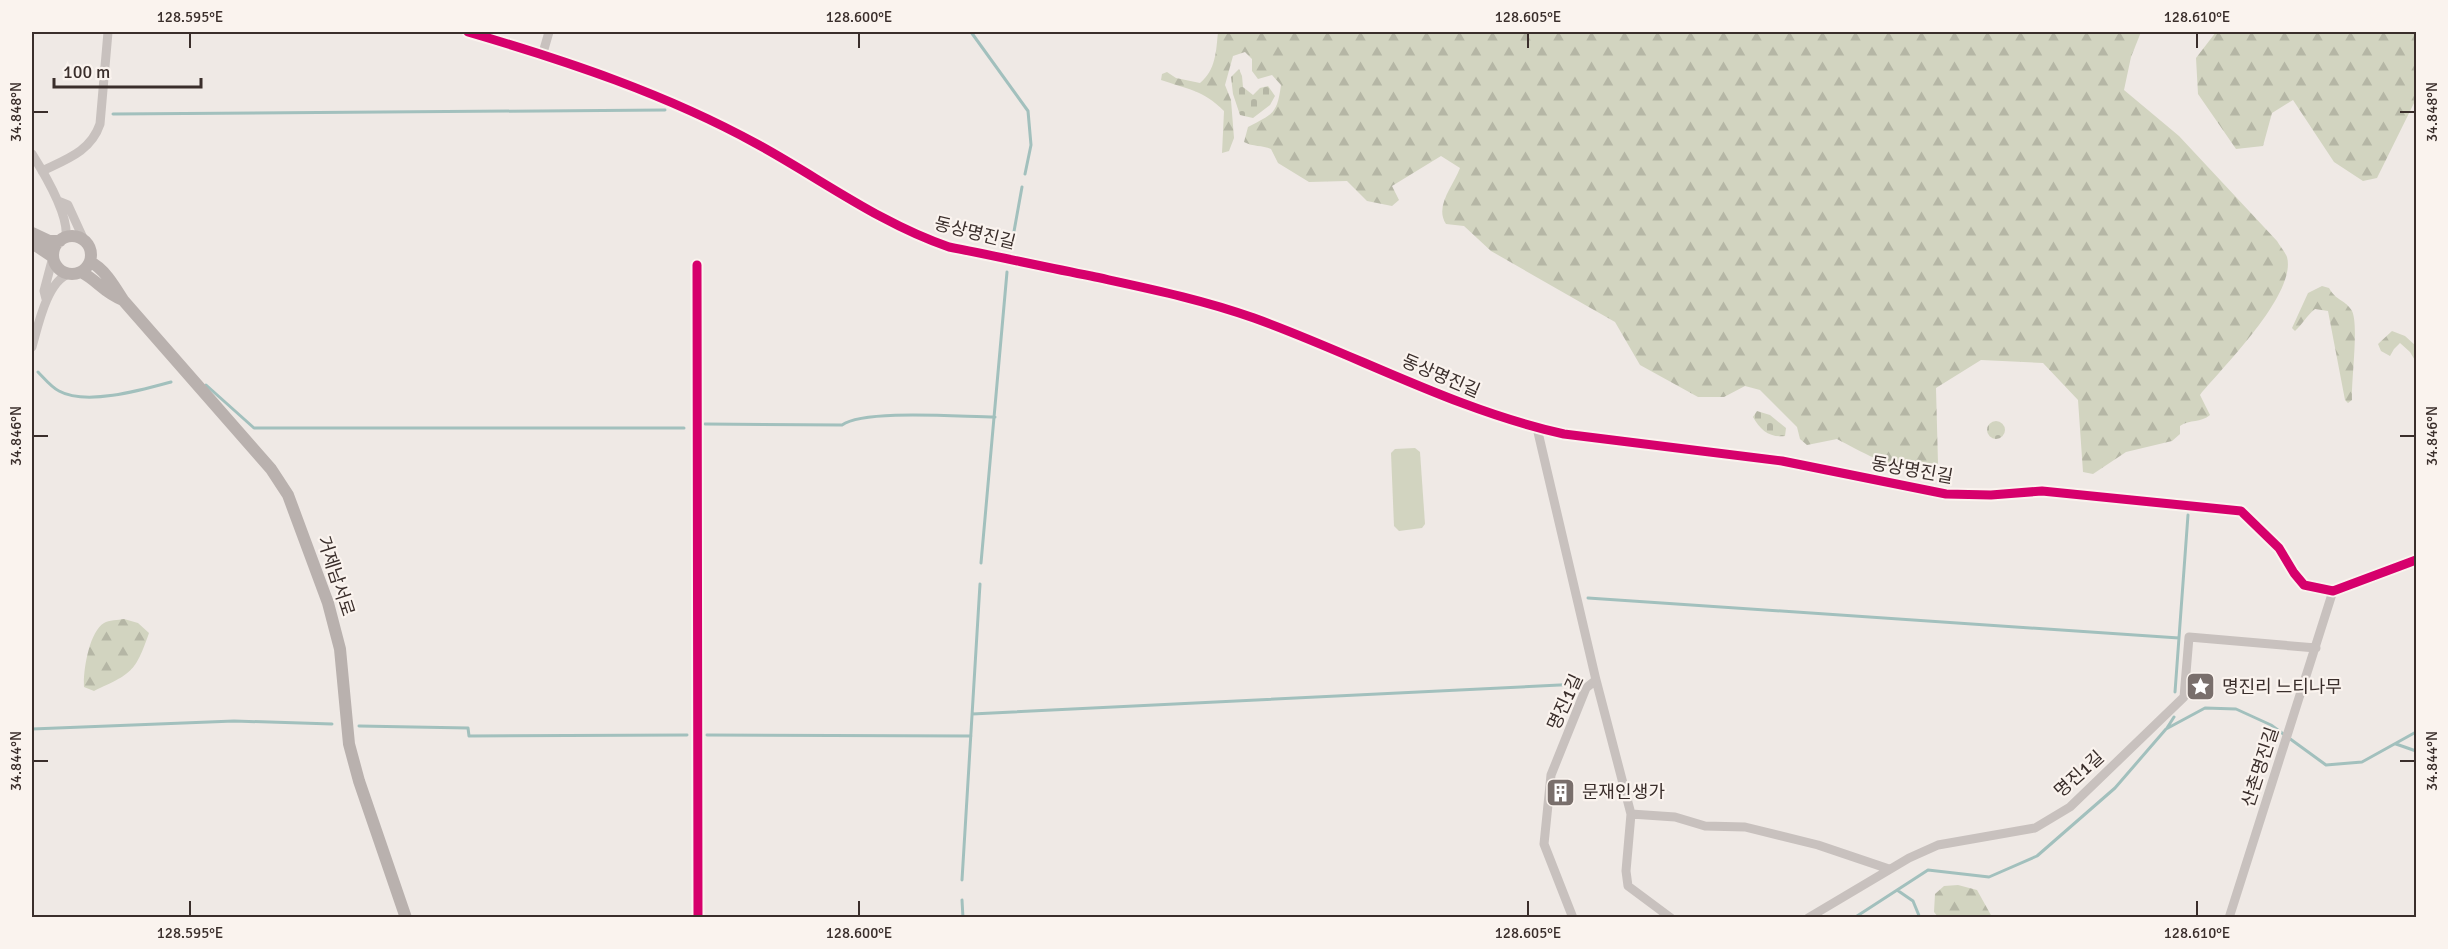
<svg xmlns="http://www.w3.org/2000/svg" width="2448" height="949" font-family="Signika,'Noto Sans KR',sans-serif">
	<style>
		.green { fill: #d2d4c0 }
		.forest { fill: url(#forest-firs) }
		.cemetery { fill: url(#cemetery-stones) }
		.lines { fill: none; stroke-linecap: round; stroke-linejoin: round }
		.stream { stroke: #a2c0bd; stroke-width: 3 }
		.street { stroke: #c8c1be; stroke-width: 9 }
		.secondary { stroke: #b9b1ae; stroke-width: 12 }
		.cycleway-casing { stroke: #faf3ee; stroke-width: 13 }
		.cycleway { stroke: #d6006c; stroke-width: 9 }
		.ticks { fill: none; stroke: #3a2e2b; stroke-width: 2 }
		.labels { text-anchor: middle; stroke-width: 4.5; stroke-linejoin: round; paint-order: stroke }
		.street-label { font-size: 18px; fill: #3a2e2b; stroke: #faf3ee }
		.poi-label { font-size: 18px; fill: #3a2e2b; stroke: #faf3ee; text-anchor: start }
		.neatline { fill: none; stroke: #3a2e2b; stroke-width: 2 }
		.ticks-label { font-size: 15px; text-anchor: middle; fill: #3a2e2b }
	</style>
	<defs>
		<pattern id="forest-firs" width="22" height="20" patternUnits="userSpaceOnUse" patternTransform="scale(1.5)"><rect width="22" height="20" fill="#d2d4c0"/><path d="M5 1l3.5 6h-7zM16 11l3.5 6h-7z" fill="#b5b6a5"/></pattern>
		<pattern id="cemetery-stones" width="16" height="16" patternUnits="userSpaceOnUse" patternTransform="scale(1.5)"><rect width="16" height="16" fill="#d2d4c0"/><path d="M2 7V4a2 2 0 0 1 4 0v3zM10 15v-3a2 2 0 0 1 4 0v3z" fill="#b5b6a5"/></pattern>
	</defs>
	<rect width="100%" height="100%" fill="#efe9e5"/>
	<path class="green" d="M 1415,448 L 1420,452 L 1425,524 L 1422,528 L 1399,531 L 1394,526 L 1391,453 L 1395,449 Z"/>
	<path class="forest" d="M 1218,32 L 2141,32 L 2131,57 L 2124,90 L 2179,136 L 2277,241 C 2280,246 2285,252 2287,257 C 2297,294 2223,367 2200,395 L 2210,415 C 2201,423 2190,419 2180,426 L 2180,434 L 2172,441 L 2126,452 L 2093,474 L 2083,472 L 2078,400 L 2043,363 L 1981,360 L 1936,388 L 1938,464 C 1902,476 1867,455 1837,439 L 1807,445 L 1800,439 L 1797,427 L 1760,390 L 1745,386 L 1724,397 L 1698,397 L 1640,365 L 1615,322 L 1491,251 L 1464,226 L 1446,224 C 1434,206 1454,185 1460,168 L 1441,156 L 1392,186 L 1399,200 L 1392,206 L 1367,201 L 1347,181 L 1309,182 L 1278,163 L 1271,149 C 1262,145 1253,147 1244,142 L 1248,127 C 1274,113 1277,114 1281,85 L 1272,75 L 1258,79 L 1252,71 L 1252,59 L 1245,52 L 1233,56 L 1225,85 L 1231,100 L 1234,138 L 1229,151 L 1222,153 L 1224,111 C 1203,90 1187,89 1161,80 L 1162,74 L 1167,72 L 1176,78 L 1200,83 C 1216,70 1216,51 1218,32 Z
		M 2216,32 L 2416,32 L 2416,99 L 2377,178 L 2363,181 L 2334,162 L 2293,100 L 2272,113 L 2263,146 L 2236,149 L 2198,94 L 2196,58 Z
		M 2322,286 L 2329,288 C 2336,301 2346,300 2352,311 C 2359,325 2351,381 2352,400 L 2348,403 L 2345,400 L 2328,311 L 2315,309 C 2306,316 2303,324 2295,331 L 2292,328 L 2308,293 Z
		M 2392,331 L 2405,336 L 2416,346 L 2416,362 L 2410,352 L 2400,343 L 2394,349 L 2390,356 L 2381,351 L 2378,344 Z
		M 124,619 L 138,623 L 149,633 C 135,673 132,673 94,691 L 84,687 C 83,671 89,632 104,623 C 109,620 118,620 124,619 Z
		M 1958,885 L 1977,890 L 1992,917 L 1938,917 L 1934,912 L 1935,894 L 1944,886 Z"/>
	<path class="cemetery" d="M 1239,69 L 1242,76 L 1243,87 L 1253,95 L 1260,88 L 1268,86 L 1275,96 L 1270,105 L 1253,118 L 1240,115 L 1233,94 L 1231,77 Z
		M 1757,411 L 1770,415 L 1786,428 L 1785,436 C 1770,438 1760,430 1753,417 Z
		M1987 430a9 9 0 1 1 18 0a9 9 0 1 1-18 0Z"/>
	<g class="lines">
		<path class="stream" d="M 971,32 L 1028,111 L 1031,145 L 1025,174
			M 113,114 L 665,110
			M 1011,248 L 1022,187
			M 38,372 C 44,378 51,387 59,391 C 86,406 142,390 171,382
			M 206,385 L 254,428 L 684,428
			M 705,424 L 842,425 C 865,409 962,417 995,417
			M 981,563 L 1007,272
			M 1588,598 L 2179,638
			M 2175,692 L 2188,515
			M 972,714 L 1580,684
			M 359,726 L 468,728 L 469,736 L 687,735
			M 2167,728 L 2174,717
			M 32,729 L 234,721 L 332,724
			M 707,735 L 971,736
			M 2396,744 L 2416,751
			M 962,880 L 980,584
			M 1897,890 L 1913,901 L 1920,918
			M 962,900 L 963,918
			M 1854,918 L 1928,870 L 1989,877 L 2037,856 L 2115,788 L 2166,729 L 2205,708 L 2236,709 L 2271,725 L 2326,765 L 2362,762 L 2416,732"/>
		<path class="street" d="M 468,32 C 567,61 666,94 757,144 C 821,179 879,223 949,247 C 996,256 1044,267 1091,276 C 1146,288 1201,299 1254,318 C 1357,355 1455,410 1564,434 L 1782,461 L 1946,494 L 1991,495 L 2042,491 L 2241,511 L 2279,548 L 2294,573 L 2304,585 L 2333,591 L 2416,560
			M 542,56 L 549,32
			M 32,154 C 44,173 69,215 66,238
			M 42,171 C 67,159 91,151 100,124 L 108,32
			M 58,201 L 68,205 L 84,240
			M 697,265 L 698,918
			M 46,299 L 44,291 L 53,257
			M 32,347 C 38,326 47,281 69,274
			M 1537,428 L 1596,680 L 1586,688 L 1551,775 L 1544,844 L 1573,918
			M 1596,680 L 1631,814 L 1626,871 L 1628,886 L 1671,918
			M 1631,814 L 1675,817 L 1705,826 L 1745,827 L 1818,845 L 1889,869
			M 1808,918 L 1909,858 L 1938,845 L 2035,828 L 2070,807 L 2184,697 L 2189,637 L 2316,648
			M 2229,918 L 2333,591"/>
		<path class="secondary" d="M 32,233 L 49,241 L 60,241
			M53 255a19 19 0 1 1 38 0a19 19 0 1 1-38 0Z
			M 32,243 L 53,257
			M 90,262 C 104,268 115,287 123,300 L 271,469 L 288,495 L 328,603 L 340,649 L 349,744 L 359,781 L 406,918
			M 81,272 C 97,280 104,293 123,300"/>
		<defs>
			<path id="cycleway" d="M 468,32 C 567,61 666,94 757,144 C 821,179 879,223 949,247 C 996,256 1044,267 1091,276 C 1146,288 1201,299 1254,318 C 1357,355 1455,410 1564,434 L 1782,461 L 1946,494 L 1991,495 L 2042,491 L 2241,511 L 2279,548 L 2294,573 L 2304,585 L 2333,591 L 2416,560
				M 697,265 L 698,918"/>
		</defs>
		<use href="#cycleway" class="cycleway-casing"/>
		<use href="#cycleway" class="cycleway"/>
	</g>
	<path class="ticks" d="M 190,33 L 190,48M 859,33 L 859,48M 1528,33 L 1528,48M 2197,33 L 2197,48M 33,112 L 48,112M 2400,112 L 2415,112M 33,436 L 48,436M 2400,436 L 2415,436M 33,761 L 48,761M 2400,761 L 2415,761M 190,901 L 190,916M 859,901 L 859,916M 1528,901 L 1528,916M 2197,901 L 2197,916"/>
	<defs>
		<symbol id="sight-square" viewBox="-11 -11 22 22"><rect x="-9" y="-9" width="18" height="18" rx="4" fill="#796f6c" stroke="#faf3ee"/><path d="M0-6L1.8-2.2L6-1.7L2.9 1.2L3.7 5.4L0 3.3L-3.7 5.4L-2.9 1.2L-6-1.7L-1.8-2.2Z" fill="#fff"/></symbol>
		<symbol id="building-square" viewBox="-11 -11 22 22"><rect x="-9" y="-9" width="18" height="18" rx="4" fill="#796f6c" stroke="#faf3ee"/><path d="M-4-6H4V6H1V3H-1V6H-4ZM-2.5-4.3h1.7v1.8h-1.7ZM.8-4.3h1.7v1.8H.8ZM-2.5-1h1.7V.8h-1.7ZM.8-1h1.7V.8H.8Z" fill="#fff"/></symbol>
	</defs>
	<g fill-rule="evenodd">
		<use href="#sight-square" x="2184" y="670" width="33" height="33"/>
		<use href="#building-square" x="1544" y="776" width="33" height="33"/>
	</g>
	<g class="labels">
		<g class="street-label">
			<text transform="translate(975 233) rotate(14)" y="6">동상명진길</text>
			<text transform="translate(1441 376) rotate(23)" y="6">동상명진길</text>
			<text transform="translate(1912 470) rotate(10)" y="6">동상명진길</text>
			<text transform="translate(336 576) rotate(72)" y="6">거제남서로</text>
			<text transform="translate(1565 702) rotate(-65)" y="6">명진1길</text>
			<text transform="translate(2260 767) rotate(-72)" y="6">산촌명진길</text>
			<text transform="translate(2079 774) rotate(-42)" y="6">명진1길</text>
		</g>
		<g class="poi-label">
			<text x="2222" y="693">명진리 느티나무</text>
			<text x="1582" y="798">문재인생가</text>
		</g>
	</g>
	<rect width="2448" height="949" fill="none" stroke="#faf3ee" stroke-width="66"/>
	<path d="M54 78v9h147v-9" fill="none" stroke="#3a2e2b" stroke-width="3"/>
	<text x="63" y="78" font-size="18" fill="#3a2e2b" stroke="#faf3ee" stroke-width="4.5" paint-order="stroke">100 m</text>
	<rect x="33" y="33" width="2382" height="883" class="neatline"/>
	<g class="ticks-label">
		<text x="190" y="22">128.595°E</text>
		<text x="859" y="22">128.600°E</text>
		<text x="1528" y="22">128.605°E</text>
		<text x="2197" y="22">128.610°E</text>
		<text transform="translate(16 112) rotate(-90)" y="5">34.848°N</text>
		<text transform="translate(2432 112) rotate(-90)" y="5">34.848°N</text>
		<text transform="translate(16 436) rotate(-90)" y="5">34.846°N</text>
		<text transform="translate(2432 436) rotate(-90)" y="5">34.846°N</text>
		<text transform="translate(16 761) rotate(-90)" y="5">34.844°N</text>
		<text transform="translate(2432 761) rotate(-90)" y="5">34.844°N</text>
		<text x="190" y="938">128.595°E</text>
		<text x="859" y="938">128.600°E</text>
		<text x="1528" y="938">128.605°E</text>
		<text x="2197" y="938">128.610°E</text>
	</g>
</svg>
